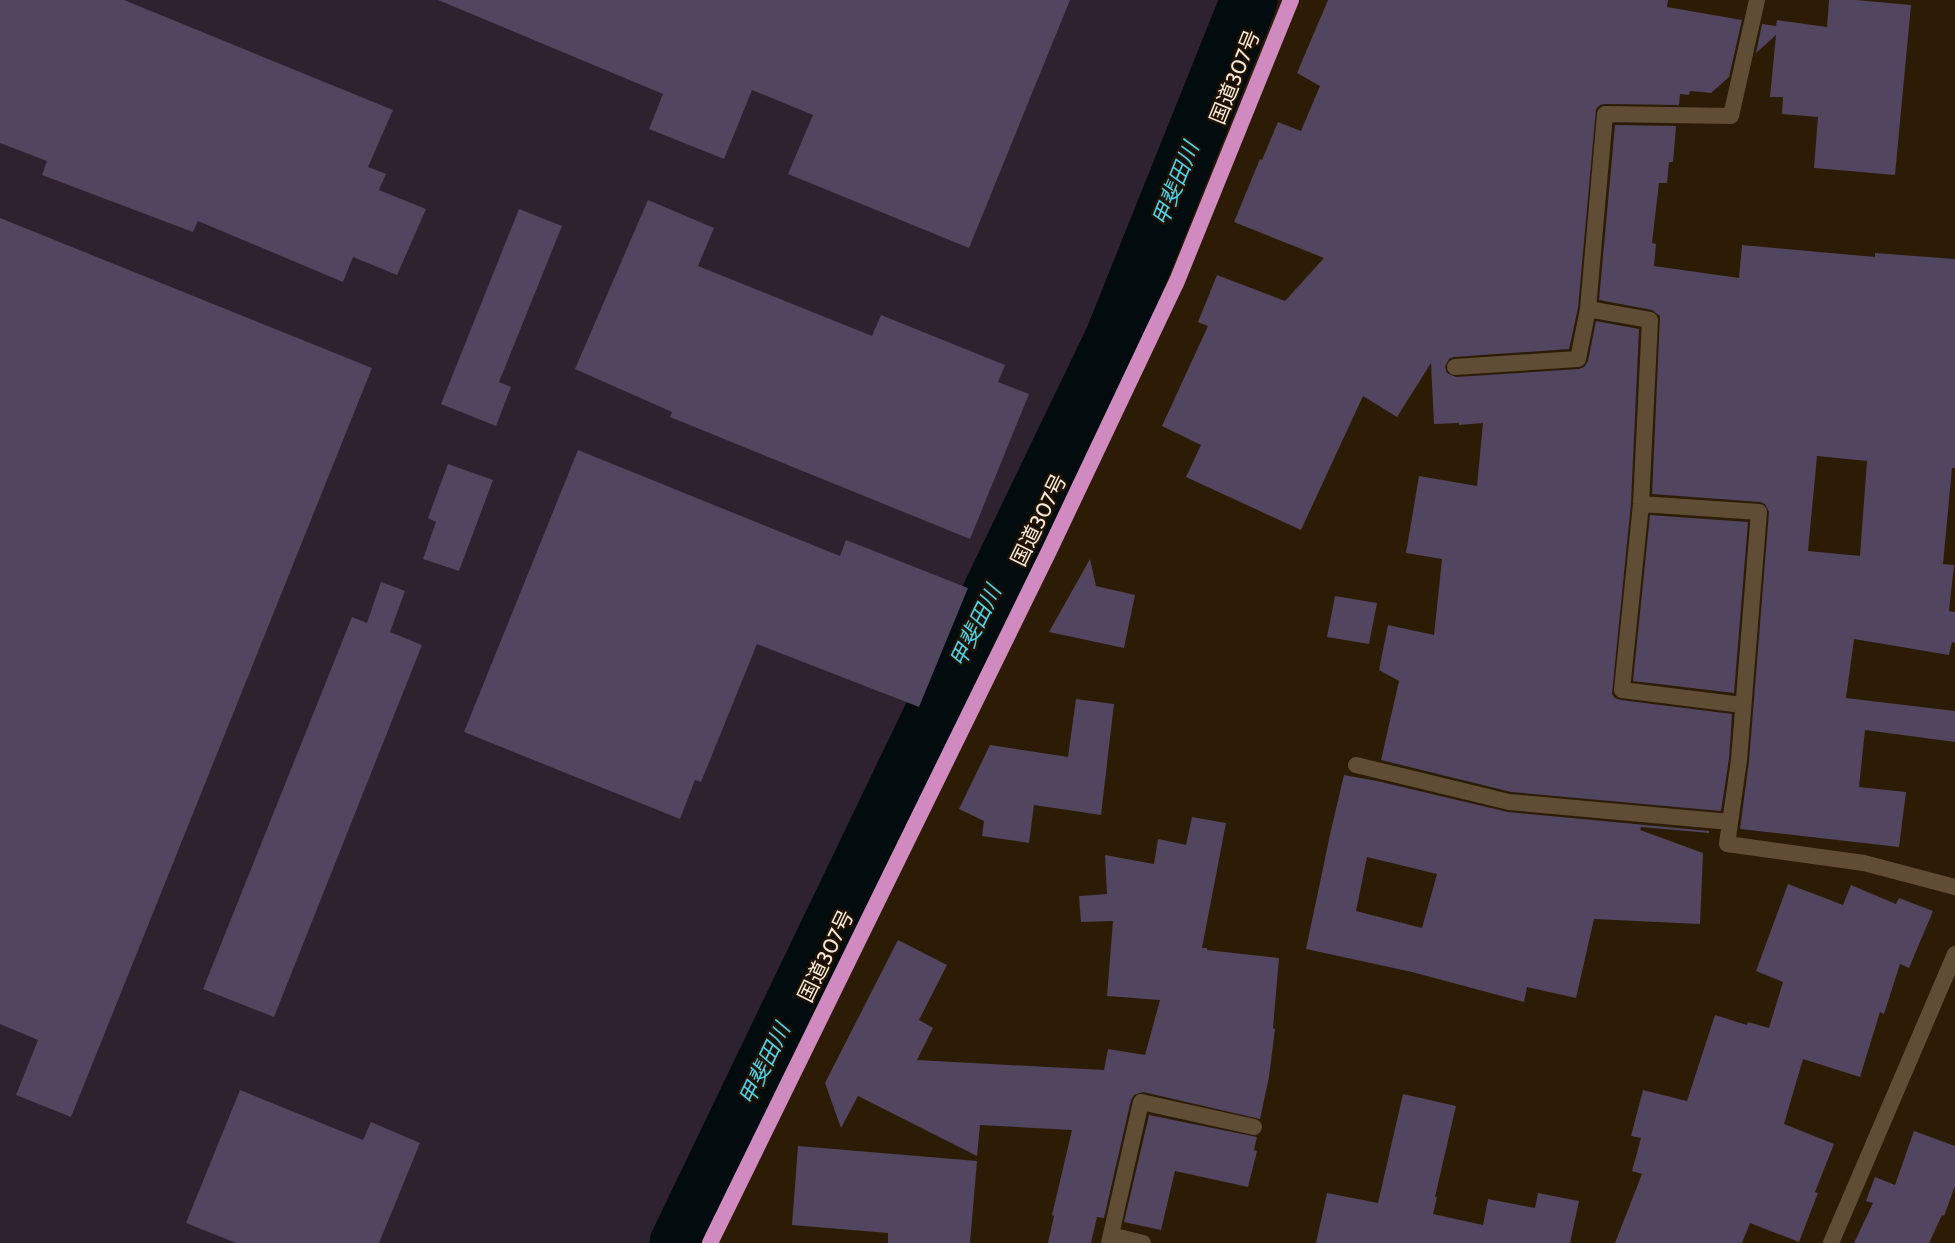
<svg xmlns="http://www.w3.org/2000/svg" width="1955" height="1243" font-family="Cabin,'Noto Sans JP',sans-serif">
	<style>
		.industrial { fill: #2e222f }
		.lines { fill: none; stroke-linecap: round; stroke-linejoin: round }
		.river { stroke: #020b0d; stroke-width: 57 }
		.building { fill: #51455f; fill-rule: evenodd }
		.minor { stroke: #604d36; stroke-width: 16 }
		.tertiary { stroke: #604d36; stroke-width: 16 }
		.trunk { stroke: #d18ac0; stroke-width: 16 }
		.labels { text-anchor: middle; stroke-width: 4.5; stroke-linejoin: round; paint-order: stroke }
		.street-label { font-size: 21px; fill: #f5eadc; stroke: #221200 }
		.water-label { font-size: 22px; font-style: italic; fill: #4ad4f0; stroke: #221200 }
	</style>
	<rect width="100%" height="100%" fill="#2c1c05"/>
	<path class="industrial" d="M 0,0 L 1239,0 L 1108,337 L 665,1243 L 0,1243 Z"/>
	<g class="lines">
		<path class="river" d="M 678,1243 L 1113,339 L 1249,0"/>
	</g>
	<path class="building" d="M 0,0 L 124,0 L 393,110 L 368,167 L 386,174 L 379,190 L 426,209 L 397,275 L 353,257 L 343,282 L 198,221 L 193,232 L 42,175 L 47,161 L 0,143 Z
		M 438,0 L 1070,0 L 969,248 L 788,174 L 813,115 L 752,90 L 724,159 L 649,129 L 663,94 Z
		M 1328,0 L 1668,0 L 1667,7 L 1742,20 L 1729,77 L 1711,93 L 1690,91 L 1689,95 L 1680,94 L 1679,105 L 1605,104 L 1600,105 L 1596,109 L 1578,308 L 1569,349 L 1454,357 L 1449,359 L 1445,367 L 1447,373 L 1456,377 L 1579,369 L 1584,367 L 1588,361 L 1596,321 L 1639,329 L 1631,503 L 1612,694 L 1615,698 L 1621,700 L 1732,714 L 1729,759 L 1721,811 L 1511,792 L 1381,760 L 1399,681 L 1379,670 L 1388,625 L 1434,635 L 1442,559 L 1406,553 L 1419,476 L 1477,486 L 1483,423 L 1459,425 L 1459,423 L 1434,424 L 1431,363 L 1397,417 L 1363,396 L 1301,530 L 1186,477 L 1201,445 L 1162,426 L 1208,326 L 1198,322 L 1217,275 L 1285,301 L 1324,258 L 1234,222 L 1260,159 L 1262,160 L 1278,122 L 1301,131 L 1320,86 L 1297,73 Z
		M 1829,0 L 1856,0 L 1911,5 L 1895,175 L 1814,168 L 1818,117 L 1782,114 L 1783,97 L 1770,97 L 1776,35 L 1756,53 L 1762,24 L 1776,26 L 1777,20 L 1827,27 Z
		M 1615,125 L 1676,126 L 1673,162 L 1669,162 L 1667,183 L 1659,183 L 1652,243 L 1656,244 L 1654,266 L 1739,278 L 1742,245 L 1875,257 L 1875,253 L 1955,259 L 1955,468 L 1952,468 L 1943,564 L 1954,565 L 1949,611 L 1955,612 L 1955,643 L 1952,642 L 1949,655 L 1854,639 L 1846,698 L 1955,711 L 1955,742 L 1865,730 L 1859,787 L 1906,792 L 1899,847 L 1740,829 L 1749,761 L 1769,512 L 1765,504 L 1760,502 L 1652,494 L 1660,316 L 1652,310 L 1599,300 ZM 1817,456 L 1867,461 L 1860,556 L 1808,551 Z
		M 648,200 L 714,228 L 698,266 L 872,336 L 881,315 L 1005,365 L 998,382 L 1029,394 L 970,539 L 670,417 L 672,412 L 575,369 Z
		M 519,209 L 562,226 L 499,382 L 511,387 L 496,426 L 441,404 Z
		M 0,218 L 372,368 L 71,1117 L 16,1095 L 38,1040 L 0,1024 Z
		M 578,450 L 840,556 L 846,540 L 968,588 L 919,707 L 757,644 L 701,782 L 695,780 L 680,819 L 464,732 Z
		M 448,464 L 493,480 L 459,571 L 423,559 L 436,522 L 428,518 Z
		M 1650,515 L 1748,522 L 1734,693 L 1633,681 Z
		M 1090,559 L 1096,586 L 1135,595 L 1124,648 L 1049,632 Z
		M 381,582 L 405,591 L 390,632 L 422,645 L 274,1017 L 203,989 L 352,617 L 367,623 Z
		M 1335,596 L 1377,603 L 1369,644 L 1327,637 Z
		M 1076,699 L 1114,704 L 1101,815 L 1034,805 L 1029,843 L 982,836 L 984,821 L 959,809 L 990,745 L 1068,757 Z
		M 1344,775 L 1377,781 L 1508,812 L 1709,831 L 1709,833 L 1641,827 L 1640,830 L 1703,853 L 1700,924 L 1594,919 L 1576,998 L 1527,987 L 1524,1002 L 1412,972 L 1306,949 L 1331,830 ZM 1367,857 L 1437,874 L 1422,928 L 1356,911 Z
		M 1192,817 L 1226,823 L 1202,948 L 1207,948 L 1207,950 L 1279,958 L 1273,1028 L 1275,1029 L 1269,1077 L 1260,1119 L 1143,1092 L 1134,1095 L 1131,1100 L 1104,1218 L 1097,1217 L 1091,1243 L 1048,1243 L 1054,1216 L 1052,1215 L 1072,1130 L 980,1125 L 977,1156 L 858,1096 L 841,1128 L 825,1083 L 898,940 L 947,965 L 919,1020 L 933,1028 L 917,1060 L 1104,1070 L 1108,1049 L 1145,1055 L 1160,1000 L 1107,996 L 1113,921 L 1081,922 L 1079,896 L 1107,894 L 1105,855 L 1154,864 L 1158,839 L 1186,845 Z
		M 1788,884 L 1843,905 L 1851,885 L 1896,904 L 1899,898 L 1933,911 L 1909,968 L 1900,964 L 1884,1014 L 1880,1012 L 1860,1077 L 1803,1059 L 1784,1124 L 1834,1144 L 1815,1192 L 1818,1193 L 1799,1242 L 1750,1223 L 1742,1243 L 1615,1243 L 1642,1174 L 1632,1171 L 1641,1138 L 1631,1136 L 1643,1090 L 1687,1101 L 1715,1015 L 1747,1025 L 1748,1022 L 1769,1028 L 1783,982 L 1756,971 Z
		M 240,1090 L 363,1140 L 371,1122 L 420,1143 L 379,1243 L 236,1243 L 186,1223 Z
		M 1403,1094 L 1456,1106 L 1435,1197 L 1437,1197 L 1433,1214 L 1483,1225 L 1488,1199 L 1535,1208 L 1538,1193 L 1579,1201 L 1570,1243 L 1316,1243 L 1327,1193 L 1378,1203 Z
		M 1149,1115 L 1257,1137 L 1254,1150 L 1257,1151 L 1248,1187 L 1175,1171 L 1161,1230 L 1124,1222 Z
		M 1914,1131 L 1955,1146 L 1955,1186 L 1944,1216 L 1942,1215 L 1929,1243 L 1854,1243 L 1873,1203 L 1866,1201 L 1875,1177 L 1895,1185 Z
		M 798,1146 L 977,1161 L 970,1243 L 888,1243 L 888,1233 L 792,1225 Z"/>
	<g class="lines">
		<path class="minor" d="M 1588,309 L 1650,320 L 1641,504 L 1622,690 L 1742,705
			M 1455,367 L 1578,359 L 1588,309 L 1605,114 L 1731,116 L 1757,0
			M 1641,504 L 1759,512 L 1739,760 L 1727,844 L 1864,863 L 1955,887
			M 1356,765 L 1509,802 L 1730,822
			M 1111,1235 L 1143,1243
			M 1109,1243 L 1141,1102 L 1254,1127"/>
		<path class="tertiary" d="M 1831,1243 L 1955,954"/>
		<path class="trunk" d="M 710,1243 L 1050,549 L 1177,281 L 1291,0"/>
	</g>
	<g class="labels">
		<g class="street-label">
			<text transform="translate(1235 77) rotate(-68)" y="7">国道307号</text>
			<text transform="translate(1039 520) rotate(-64)" y="7">国道307号</text>
			<text transform="translate(826 956) rotate(-64)" y="7">国道307号</text>
		</g>
		<g class="water-label">
			<text transform="translate(1175 184) rotate(-68)" y="8">甲斐田川</text>
			<text transform="translate(975 626) rotate(-64)" y="8">甲斐田川</text>
			<text transform="translate(764 1064) rotate(-64)" y="8">甲斐田川</text>
		</g>
	</g>
</svg>
